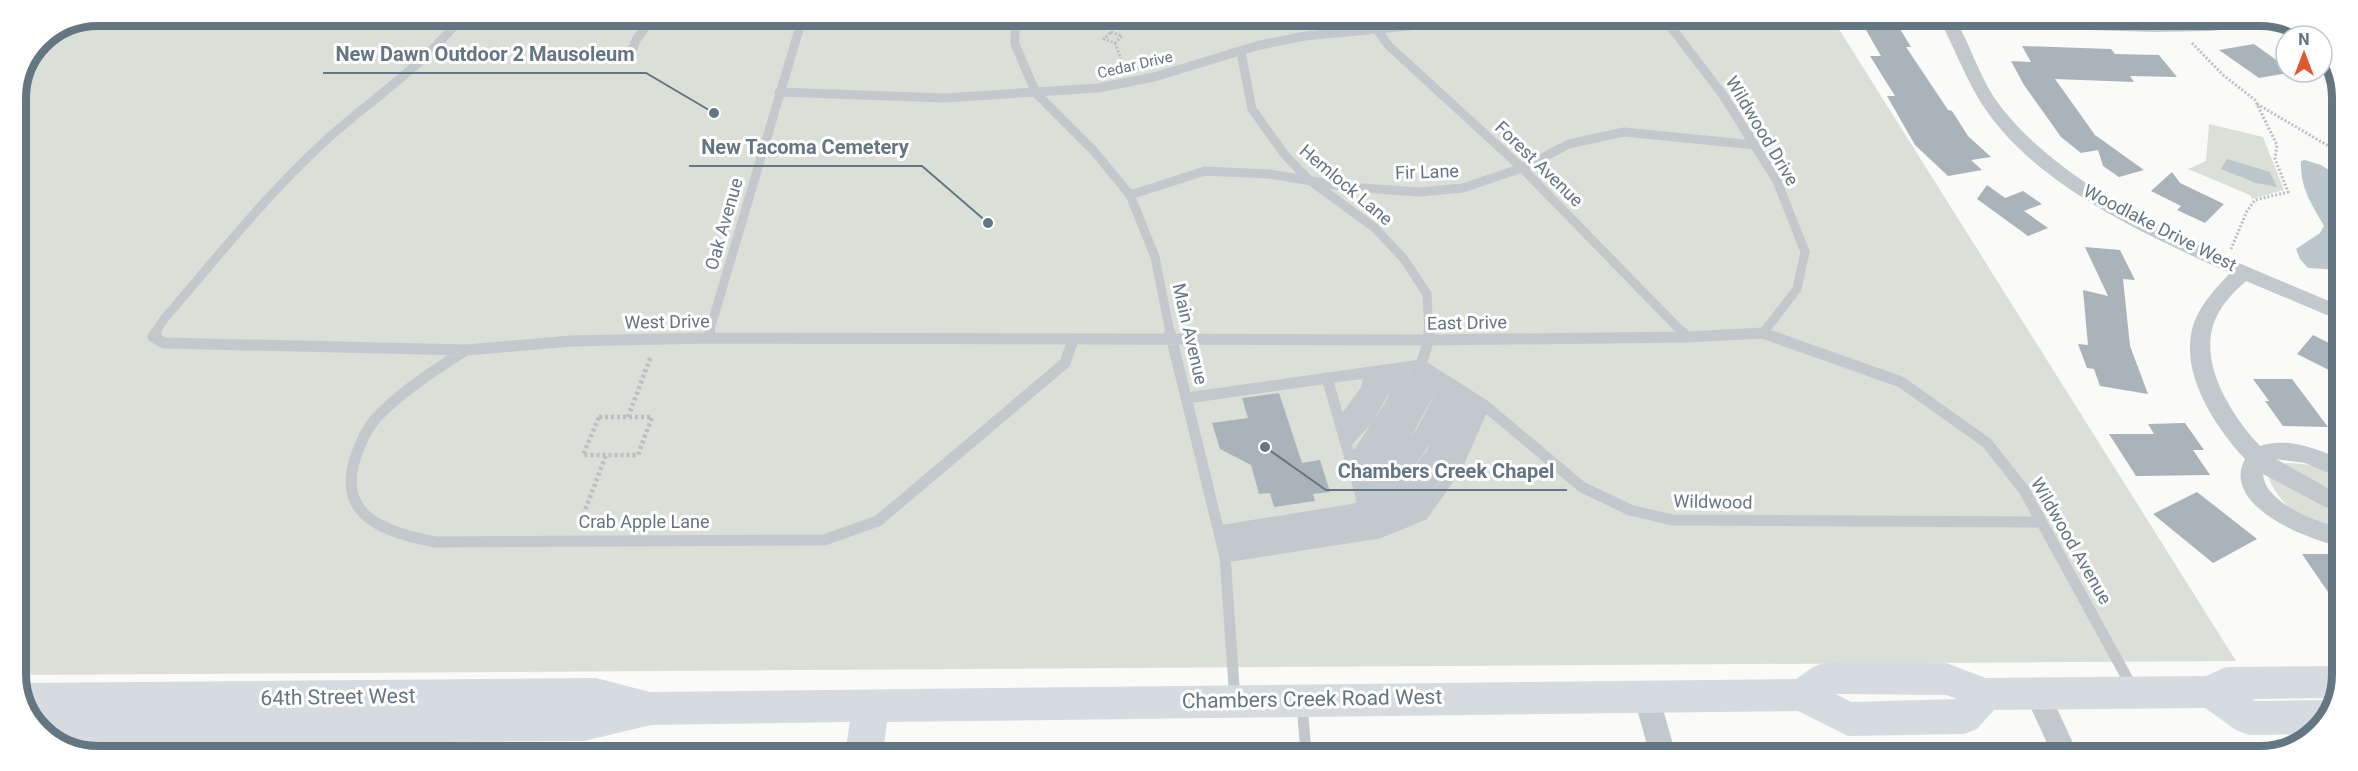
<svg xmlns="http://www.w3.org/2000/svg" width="2358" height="771" font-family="Roboto,sans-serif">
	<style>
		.green { fill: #dadfd7 }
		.water { fill: #bbc7cb }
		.building { fill: #aab3b9 }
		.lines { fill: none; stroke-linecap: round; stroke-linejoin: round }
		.path-far1 { stroke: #bbbfc2; stroke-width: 3; stroke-dasharray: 2 2; stroke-linecap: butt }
		.path { stroke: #bbbfc2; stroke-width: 4.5; stroke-dasharray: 3 3; stroke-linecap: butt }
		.lane-far1 { stroke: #c3c8cc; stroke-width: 9 }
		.lane { stroke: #c3c8cc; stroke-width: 11 }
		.street { fill: #c3c8cc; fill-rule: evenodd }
		.secondary { fill: #d6dbdf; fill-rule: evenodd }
		.labels { text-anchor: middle; stroke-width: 6; stroke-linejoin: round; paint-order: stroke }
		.far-street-label { font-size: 15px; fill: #657683; stroke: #fff }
		.street-label { font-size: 18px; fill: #657683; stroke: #fff }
		.near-street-label { font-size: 21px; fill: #657683; stroke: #fff }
		.rim { fill: none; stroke: #657683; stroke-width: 8 }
		.leader { fill: none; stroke: #657683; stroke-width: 2 }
		.callout-dot { fill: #657683; stroke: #fff; stroke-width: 2 }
		.callout-label { font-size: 20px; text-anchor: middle; font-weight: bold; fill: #657683; stroke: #fff; stroke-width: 6; stroke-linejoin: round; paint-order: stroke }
	</style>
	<rect width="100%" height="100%" fill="#fafaf8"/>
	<path class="green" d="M 98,15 L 1832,18 L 2236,661 L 15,675 L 15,92 L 39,39 Z
		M 2209,124 L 2263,137 L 2284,190 L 2252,199 L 2250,195 L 2188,169 L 2206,161 Z
		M 2284,463 C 2305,463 2322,466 2340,478 L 2340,499 L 2297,475 Z
		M 2268,476 L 2317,501 L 2340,518 L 2340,526 C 2308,528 2278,505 2268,476 Z"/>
	<path class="water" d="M 2227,159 L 2270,172 L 2277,187 L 2256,183 L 2221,169 Z
		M 2305,160 L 2321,165 L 2342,178 L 2342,270 L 2308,268 L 2300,259 L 2296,249 L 2320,233 L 2324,226 C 2311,203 2300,188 2301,161 Z"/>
	<path class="building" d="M 1859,18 L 1894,19 L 1911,47 L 1906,47 L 1948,110 L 1952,111 L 1968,136 L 1991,157 L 1971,160 L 1982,170 L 1948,176 L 1915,145 L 1887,96 L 1895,96 L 1870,56 L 1881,56 Z
		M 2254,44 L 2286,67 L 2286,72 L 2294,72 L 2259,78 L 2219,50 Z
		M 2022,46 L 2111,49 L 2115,54 L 2159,55 L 2177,77 L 2130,76 L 2134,82 L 2055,79 L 2095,135 L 2144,170 L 2119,177 L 2103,166 L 2098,150 L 2081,153 L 2061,137 L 2024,85 L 2011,61 L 2031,62 Z
		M 2172,172 L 2180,183 L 2224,204 L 2205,223 L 2177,210 L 2181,206 L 2151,191 Z
		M 1987,185 L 2005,198 L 2023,191 L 2042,204 L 2024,211 L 2048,228 L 2028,236 L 1977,199 Z
		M 2085,247 L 2120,250 L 2135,280 L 2123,279 L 2130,346 L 2148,394 L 2100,386 L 2094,369 L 2087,368 L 2078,344 L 2088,345 L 2083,290 L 2108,296 Z
		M 2313,335 L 2341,349 L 2341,376 L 2297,354 Z
		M 2253,379 L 2292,379 L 2328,427 L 2283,426 L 2265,401 L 2269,401 Z
		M 1279,393 L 1302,463 L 1320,460 L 1330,492 L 1313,494 L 1315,501 L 1274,507 L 1270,493 L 1259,494 L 1251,465 L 1220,449 L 1212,423 L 1248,418 L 1242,398 Z
		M 2185,423 L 2204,450 L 2193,450 L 2210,475 L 2136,476 L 2109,434 L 2154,434 L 2148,424 Z
		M 2197,492 L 2257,539 L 2213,563 L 2153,514 Z
		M 2302,554 L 2340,554 L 2339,608 Z"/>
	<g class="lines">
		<path class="path-far1" d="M 1104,17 L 1111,32
			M 1111,32 L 1122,36 L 1115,43 L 1104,39 Z
			M 1115,43 L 1124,67
			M 2192,43 L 2223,75 L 2255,100 L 2277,145 L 2275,159 L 2288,192 L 2255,200 L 2247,211 L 2231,249
			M 2257,104 L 2342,154"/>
		<path class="path" d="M 599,417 L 652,417 L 638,455 L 583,455 Z
			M 628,417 L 651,356
			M 579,526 L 606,455"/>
		<path class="lane-far1" d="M 1015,17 L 1015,44 L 1036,93 L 1093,150 L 1130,195 L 1155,257 L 1170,333
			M 1367,17 L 1389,46 L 1522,168 L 1683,333
			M 1664,18 L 1723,95 L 1777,181 L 1805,252 L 1797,289 L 1763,333
			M 1241,52 L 1252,109 L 1285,155 L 1308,179 L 1375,228 L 1404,259 L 1427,294 L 1429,333
			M 629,58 L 636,40 L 654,16
			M 779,92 L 944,98 L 1098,88 L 1154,77 L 1260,45 L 1305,36 L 1492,18
			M 1130,195 L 1205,171 L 1269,174 L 1348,187 L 1420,192 L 1463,188 L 1522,168 L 1569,144 L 1624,132 L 1755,145
			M 155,333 L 164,319 C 216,259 265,196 324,142 C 370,100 424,66 462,16
			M 709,333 L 803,16
			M 1755,333 L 1764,333"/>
		<path class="lane" d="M 156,332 L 153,337 L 164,343 L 466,350 L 571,341 L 708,338 L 1429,340 L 1687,337 L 1763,333 L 1901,382 L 1987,443 L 2024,490 L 2132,687
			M 1170,332 L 1225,557 L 1235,700
			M 1682,332 L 1687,337
			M 708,338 L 710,332
			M 466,350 C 435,370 403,390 377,417 C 366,429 359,446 354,462 C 338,519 390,533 435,542 L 824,540 L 878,521 L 1065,363 L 1073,340
			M 1421,365 L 1484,405 L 1582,487 L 1630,510 L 1672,520 L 2042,522
			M 1327,378 L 1361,496
			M 1187,398 L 1421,365
			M 1341,424 L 1366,390 L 1370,373
			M 1343,432 L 1373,395 L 1383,371
			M 1346,443 L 1368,419 L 1396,369
			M 1350,455 L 1358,454 L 1390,405 L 1407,367
			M 1353,465 C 1357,463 1362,462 1365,459 C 1384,439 1430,358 1429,332
			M 1355,473 L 1371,467 L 1395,434 L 1429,370
			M 1358,482 L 1377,475 L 1404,438 L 1438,376
			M 1360,490 L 1384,483 L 1422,431 L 1447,382
			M 1361,500 L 1390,490 L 1429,436 L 1453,385
			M 1219,531 L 1355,509 L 1398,496 L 1432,453 L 1460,390
			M 1221,539 L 1363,518 L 1405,502 L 1440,456 L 1467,394
			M 1223,548 L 1371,525 L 1414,509 L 1453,452 L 1475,399
			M 1225,557 L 1379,533 L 1423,515 L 1457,467 L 1484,405
			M 1302,703 L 1306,754"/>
		<path class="street" d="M 1939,19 L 2154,22 L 2277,19 L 2269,24 L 2211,31 L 2154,32 L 1959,26 C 1973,52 1982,83 2001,107 C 2077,204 2231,259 2341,306 L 2341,321 L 2246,281 C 2236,290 2225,301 2219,312 C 2193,356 2230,414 2260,446 C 2287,437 2315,448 2340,459 L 2340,478 L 2305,463 L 2276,459 L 2340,495 L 2340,515 L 2263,474 C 2264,502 2317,523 2340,527 L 2340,546 C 2307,540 2220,505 2245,459 C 2216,428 2181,376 2192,330 C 2197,308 2214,290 2230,273 C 2146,235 2043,189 1988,113 C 1967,84 1956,50 1939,19 Z
			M 2037,681 L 2046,685 L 2079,756 L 2053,756 L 2024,693 L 2028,685 Z
			M 1646,683 L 1655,687 L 1659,695 L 1676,755 L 1650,755 L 1633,695 L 1637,687 Z"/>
		<path class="secondary" d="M 1826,662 L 1946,663 L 1986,678 L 2206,676 L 2226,667 L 2339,666 L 2339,698 L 2252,699 L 2255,701 L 2326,700 L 2336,704 L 2314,734 L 2249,735 L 2236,730 L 2205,708 L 1994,710 L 1977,729 L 1964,734 L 1848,736 L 1798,711 L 887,722 L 883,753 L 845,753 L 850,722 L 651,725 L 584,741 L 62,745 L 32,724 L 18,685 L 23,683 L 596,678 L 650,692 L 1796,679 L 1813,667 ZM 1836,694 L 1946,695 L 1957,699 L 1851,702 Z"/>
	</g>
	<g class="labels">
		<g class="far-street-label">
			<text transform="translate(1135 65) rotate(-13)" y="5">Cedar Drive</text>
		</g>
		<g class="street-label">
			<text transform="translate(1762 131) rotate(59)" y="6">Wildwood Drive</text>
			<text transform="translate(1539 164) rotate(44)" y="6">Forest Avenue</text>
			<text transform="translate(1427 172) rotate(-2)" y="6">Fir Lane</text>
			<text transform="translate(1346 185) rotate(40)" y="6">Hemlock Lane</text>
			<text transform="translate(724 224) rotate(-74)" y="6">Oak Avenue</text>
			<text transform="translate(2160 228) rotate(27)" y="6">Woodlake Drive West</text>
			<text transform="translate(667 322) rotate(-1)" y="6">West Drive</text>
			<text transform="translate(1467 323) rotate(-1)" y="6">East Drive</text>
			<text transform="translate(1190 334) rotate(77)" y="6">Main Avenue</text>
			<text transform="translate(1713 502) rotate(1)" y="6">Wildwood</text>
			<text x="644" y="528">Crab Apple Lane</text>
			<text transform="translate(2071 541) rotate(60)" y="6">Wildwood Avenue</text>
		</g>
		<g class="near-street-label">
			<text transform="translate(338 697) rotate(-1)" y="7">64th Street West</text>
			<text transform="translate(1312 699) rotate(-1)" y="7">Chambers Creek Road West</text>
		</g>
	</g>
	<path d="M0 0H2358V771H0ZM98 26H2260A72 72 0 0 1 2332 98V674A72 72 0 0 1 2260 746H98A72 72 0 0 1 26 674V98A72 72 0 0 1 98 26Z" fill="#fff" fill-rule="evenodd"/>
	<path class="rim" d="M98 26H2260A72 72 0 0 1 2332 98V674A72 72 0 0 1 2260 746H98A72 72 0 0 1 26 674V98A72 72 0 0 1 98 26Z"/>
	<path class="leader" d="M714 113L646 73H323M988 223L922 166H689M1265 447L1326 490H1567"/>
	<g class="callout-dot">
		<circle cx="714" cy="113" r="6"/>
		<circle cx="988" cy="223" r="6"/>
		<circle cx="1265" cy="447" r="6"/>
	</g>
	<g class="callout-label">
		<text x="485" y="61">New Dawn Outdoor 2 Mausoleum</text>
		<text x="805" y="154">New Tacoma Cemetery</text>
		<text x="1446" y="478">Chambers Creek Chapel</text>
	</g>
	<g transform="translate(2304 54)"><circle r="28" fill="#ffffff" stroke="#c1c8cd" stroke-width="1.5"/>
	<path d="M0-4.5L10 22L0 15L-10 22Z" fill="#e4572e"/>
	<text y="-9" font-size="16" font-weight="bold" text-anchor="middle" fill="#657683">N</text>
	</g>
</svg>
